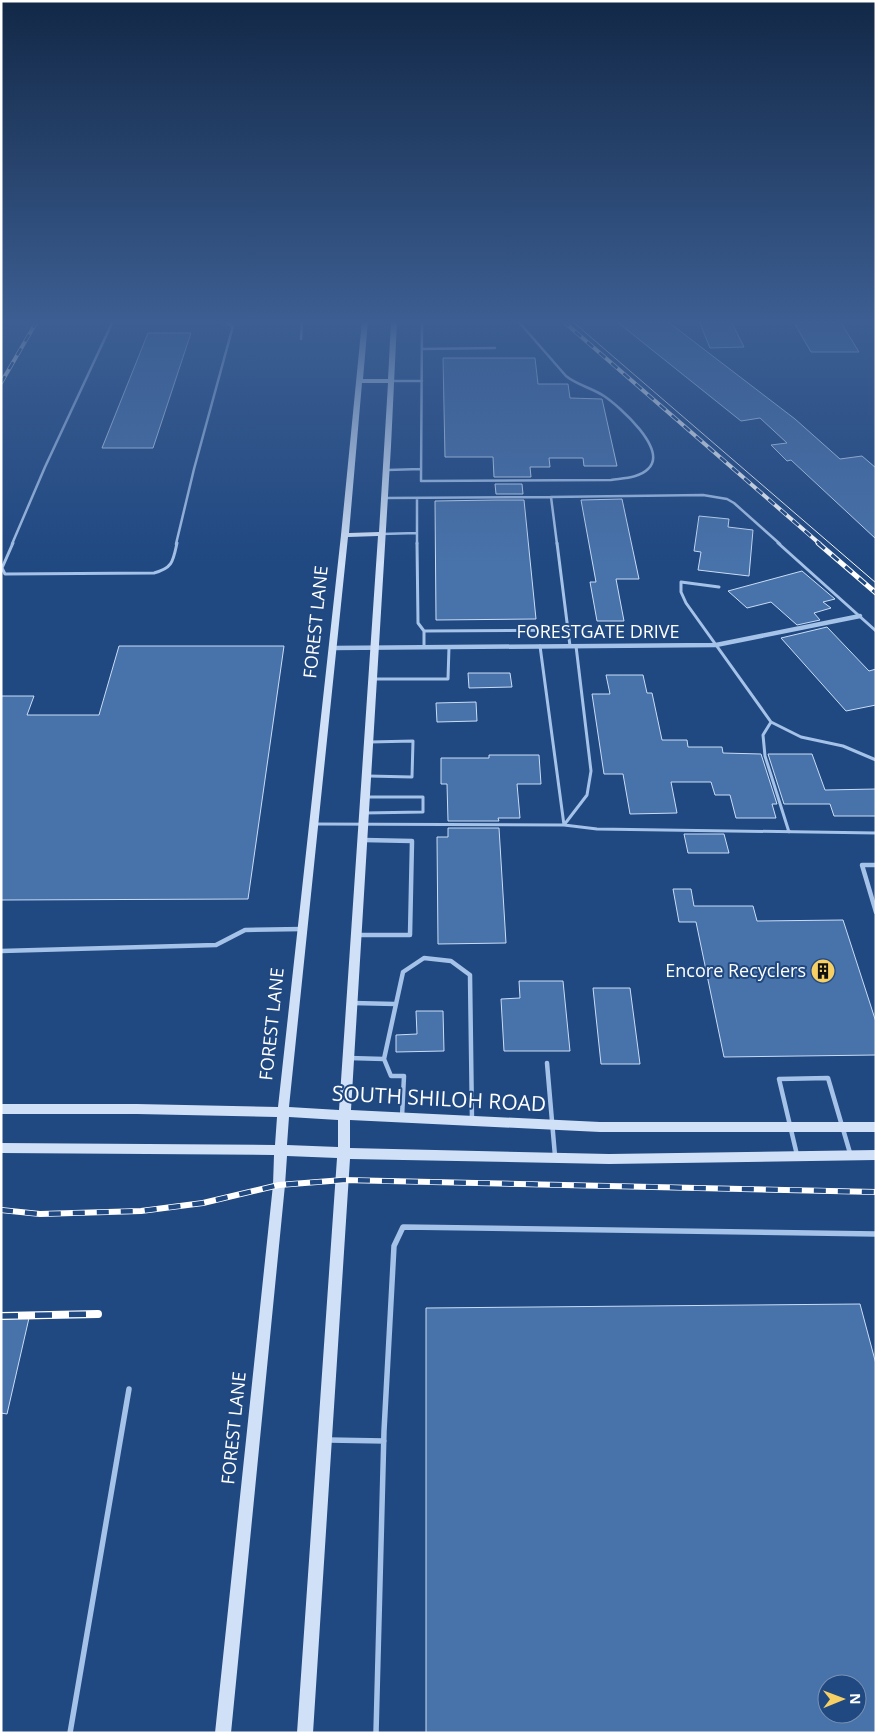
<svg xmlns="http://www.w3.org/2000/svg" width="877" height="1734" font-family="'Open Sans',sans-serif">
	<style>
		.building { fill: #4872aa; stroke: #c9ddf6; fill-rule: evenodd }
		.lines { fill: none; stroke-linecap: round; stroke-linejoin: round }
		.service-far3 { stroke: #a5c2e8; stroke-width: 2.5 }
		.service-far2 { stroke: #a5c2e8; stroke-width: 3 }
		.service-far1 { stroke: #a5c2e8; stroke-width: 4.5 }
		.service { stroke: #a5c2e8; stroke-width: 5.5 }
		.minor { stroke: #a5c2e8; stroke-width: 4.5 }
		.secondary { fill: #d0e0f6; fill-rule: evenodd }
		.tram { stroke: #fff; stroke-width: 1 }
		.rail-far3-casing { stroke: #fff; stroke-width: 4 }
		.rail-far2-casing { stroke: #fff; stroke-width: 5 }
		.rail-far1-casing { stroke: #fff; stroke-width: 6 }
		.rail-casing { stroke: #fff; stroke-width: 8 }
		.rail-far3 { stroke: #204881; stroke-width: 2.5; stroke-dasharray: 8; stroke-linecap: butt }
		.rail-far2 { stroke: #204881; stroke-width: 3; stroke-dasharray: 9; stroke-linecap: butt }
		.rail-far1 { stroke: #204881; stroke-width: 4.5; stroke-dasharray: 12; stroke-linecap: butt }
		.rail { stroke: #204881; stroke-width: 5.5; stroke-dasharray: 17; stroke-linecap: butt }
		.labels { text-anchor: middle; stroke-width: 4; stroke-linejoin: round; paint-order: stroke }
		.street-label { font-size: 18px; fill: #fff; stroke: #204881 }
		.poi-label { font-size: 18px; fill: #fff; stroke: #204881; text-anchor: end }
		.near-street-label { font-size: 21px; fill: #fff; stroke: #204881 }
	</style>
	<rect width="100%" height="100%" fill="#204881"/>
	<path class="building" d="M 616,321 L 667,321 L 795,419 L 840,459 L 862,456 L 876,468 L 876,539 L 791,460 L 787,461 L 771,445 L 787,443 L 760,418 L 741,421 Z
		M 699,321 L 731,321 L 744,347 L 710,348 Z
		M 793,321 L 840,321 L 859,352 L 811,352 Z
		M 148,333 L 191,333 L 153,448 L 102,448 Z
		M 443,358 L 535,358 L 538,384 L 568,384 L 570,398 L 602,399 L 617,466 L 584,466 L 583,458 L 549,458 L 550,467 L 530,467 L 531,477 L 494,477 L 493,457 L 445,457 Z
		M 495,484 L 522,484 L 523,494 L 496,494 Z
		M 622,499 L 639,579 L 616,579 L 624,621 L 597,621 L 590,582 L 596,582 L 581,500 Z
		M 496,500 L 524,500 L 536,619 L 436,620 L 435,501 Z
		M 699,516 L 729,519 L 728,527 L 753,530 L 749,576 L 698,570 L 701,552 L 694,551 Z
		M 802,571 L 835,599 L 823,602 L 831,608 L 814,613 L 820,620 L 797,625 L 771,602 L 747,608 L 728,591 Z
		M 827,627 L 869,671 L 876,669 L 876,705 L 846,711 L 781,638 Z
		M 119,646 L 284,646 L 248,899 L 1,900 L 1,696 L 34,696 L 27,715 L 99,715 Z
		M 468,673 L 510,673 L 512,687 L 469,688 Z
		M 606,675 L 643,675 L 647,693 L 652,693 L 662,740 L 687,740 L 688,747 L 722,747 L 723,753 L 761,754 L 777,804 L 772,804 L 776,818 L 736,818 L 730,795 L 715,795 L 711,782 L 671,782 L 677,813 L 630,814 L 623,774 L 604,774 L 592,694 L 610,694 Z
		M 476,702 L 477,721 L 437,722 L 436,703 Z
		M 768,754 L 812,754 L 825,790 L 876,789 L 876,816 L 834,816 L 830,804 L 784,804 Z
		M 489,755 L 539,755 L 541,784 L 517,784 L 520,818 L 498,818 L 499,821 L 448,821 L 447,784 L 441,784 L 441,758 L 489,758 Z
		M 448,828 L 499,828 L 506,943 L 438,944 L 437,837 L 448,837 Z
		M 684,834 L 724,834 L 729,853 L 688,853 Z
		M 673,889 L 691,889 L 694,906 L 753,906 L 757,921 L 843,920 L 876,1022 L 876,1055 L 724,1057 L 696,922 L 679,922 Z
		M 519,981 L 563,981 L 570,1051 L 504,1051 L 501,999 L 520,998 Z
		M 593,988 L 630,988 L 640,1064 L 601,1064 Z
		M 416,1011 L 443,1011 L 444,1051 L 396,1052 L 396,1035 L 417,1034 Z
		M 860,1304 L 876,1364 L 876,1733 L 426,1733 L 426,1308 ZM 827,1684 L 857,1684 L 857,1714 L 827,1714 Z
		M 29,1318 L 7,1414 L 1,1413 L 1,1319 Z"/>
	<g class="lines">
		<path class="service-far3" d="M 422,321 L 421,481 L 611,480 C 623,478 639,478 648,469 C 669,450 619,406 604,396 C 592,388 577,385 566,376 L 518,321
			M 301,339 L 302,321
			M 422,349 L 495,348
			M 391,381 L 422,381
			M 387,470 L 421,469
			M 551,497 L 703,495 L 727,499 L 734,503 L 780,544
			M 384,498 L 551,497 L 557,544
			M 417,498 L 417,544
			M 381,534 L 417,533
			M 12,544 L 45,467 L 113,321 L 223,321 L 233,326 L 194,469 L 176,544"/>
		<path class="service-far2" d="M 13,543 L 2,568 L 5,574 L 154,573 C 173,568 173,561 177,543
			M 417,543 L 418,623 L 424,631 L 424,647
			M 557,543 L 570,646
			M 778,543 L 876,631
			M 719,587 L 681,582 L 681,592 L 686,603 L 771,722 L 801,737 L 843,746 L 876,760
			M 424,631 L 569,630
			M 576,646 L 591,771 L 587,795 L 564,825 L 597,829 L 876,833
			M 374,679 L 448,679 L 449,647
			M 771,722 L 763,735 L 765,756 L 789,832
			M 368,776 L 412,777 L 413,741 L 370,742
			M 364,813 L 423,812 L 423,797 L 366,797
			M 314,824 L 564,825 L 540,646"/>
		<path class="service-far1" d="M 876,865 L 862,865 L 876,912
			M 357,935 L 410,935 L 412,841 L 364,840
			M 1,951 L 216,945 L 245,930 L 303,929
			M 353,1003 L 395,1004
			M 349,1058 L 384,1059
			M 547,1063 L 555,1156
			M 402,1117 L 404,1076 L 391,1076 L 384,1059 L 403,972 L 424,958 L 451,961 L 470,975 L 472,1120
			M 797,1155 L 779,1079 L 828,1078 L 850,1153"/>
		<path class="service" d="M 329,1440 L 384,1441
			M 70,1733 L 129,1389
			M 376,1733 L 384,1431 L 394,1246 L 403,1227 L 876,1234"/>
		<path class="minor" d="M 333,648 L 716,645 L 860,616"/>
		<path class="secondary" d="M 362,321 L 368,321 L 363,379 L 388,379 L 391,321 L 397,321 L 391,446 L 351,1110 L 600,1122 L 876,1122 L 876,1132 L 600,1132 L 350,1120 L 350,1148 L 609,1154 L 876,1150 L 876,1160 L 609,1164 L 350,1159 L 313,1733 L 297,1733 L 337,1158 L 287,1156 L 285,1185 L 231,1733 L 215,1733 L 273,1185 L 274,1155 L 1,1153 L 1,1143 L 275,1145 L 277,1117 L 137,1114 L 1,1114 L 1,1104 L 137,1104 L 278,1107 L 341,535 ZM 362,383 L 388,383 L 379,532 L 349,533 ZM 378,536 L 339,1110 L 289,1107 L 348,537 ZM 289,1117 L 338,1120 L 338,1147 L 287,1145 Z"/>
		<path class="tram" d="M 572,321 L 876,583"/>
		<defs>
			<path id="rail-far3" d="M 563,321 L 820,544
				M 1,383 L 37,321"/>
			<path id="rail-far2" d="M 818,543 L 876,593"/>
			<path id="rail-far1" d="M 1,1210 L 40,1214 L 141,1211 L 203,1203 L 279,1185 L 343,1180 L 876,1192"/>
			<path id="rail" d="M 1,1316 L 98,1314"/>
		</defs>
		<use href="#rail-far3" class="rail-far3-casing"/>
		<use href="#rail-far2" class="rail-far2-casing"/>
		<use href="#rail-far1" class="rail-far1-casing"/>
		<use href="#rail" class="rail-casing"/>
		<use href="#rail-far3" class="rail-far3"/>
		<use href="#rail-far2" class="rail-far2"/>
		<use href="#rail-far1" class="rail-far1"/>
		<use href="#rail" class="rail"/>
	</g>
	<linearGradient id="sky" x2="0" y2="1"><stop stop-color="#122847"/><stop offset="0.57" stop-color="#3c5e92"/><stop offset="1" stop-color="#3c5e92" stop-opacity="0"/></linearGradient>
	<rect width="877" height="564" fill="url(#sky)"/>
	<defs>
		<symbol id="building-disc" viewBox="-11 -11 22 22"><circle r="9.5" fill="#f6cf65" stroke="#204881"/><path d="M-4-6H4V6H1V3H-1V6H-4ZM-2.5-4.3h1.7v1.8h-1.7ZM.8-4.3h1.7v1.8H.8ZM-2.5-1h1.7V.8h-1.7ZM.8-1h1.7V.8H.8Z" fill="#111"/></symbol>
	</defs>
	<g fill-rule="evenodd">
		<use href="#building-disc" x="809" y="957" width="28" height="28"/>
	</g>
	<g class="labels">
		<g class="street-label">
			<text transform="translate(316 622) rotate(-84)" y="6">FOREST LANE</text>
			<text x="598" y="638">FORESTGATE DRIVE</text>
			<text transform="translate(272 1024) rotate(-84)" y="6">FOREST LANE</text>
			<text transform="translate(234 1428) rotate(-84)" y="6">FOREST LANE</text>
		</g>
		<g class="poi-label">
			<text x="806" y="977">Encore Recyclers</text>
		</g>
		<g class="near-street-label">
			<text transform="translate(439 1099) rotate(3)" y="7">SOUTH SHILOH ROAD</text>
		</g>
	</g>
	<rect width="877" height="1734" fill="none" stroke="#ffffff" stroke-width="5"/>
	<g transform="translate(842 1699) rotate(89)"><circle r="24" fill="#204881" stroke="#7991b3"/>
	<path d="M0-4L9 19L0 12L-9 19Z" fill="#f6cf65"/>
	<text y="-8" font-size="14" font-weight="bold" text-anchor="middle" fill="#ffffff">N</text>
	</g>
</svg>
